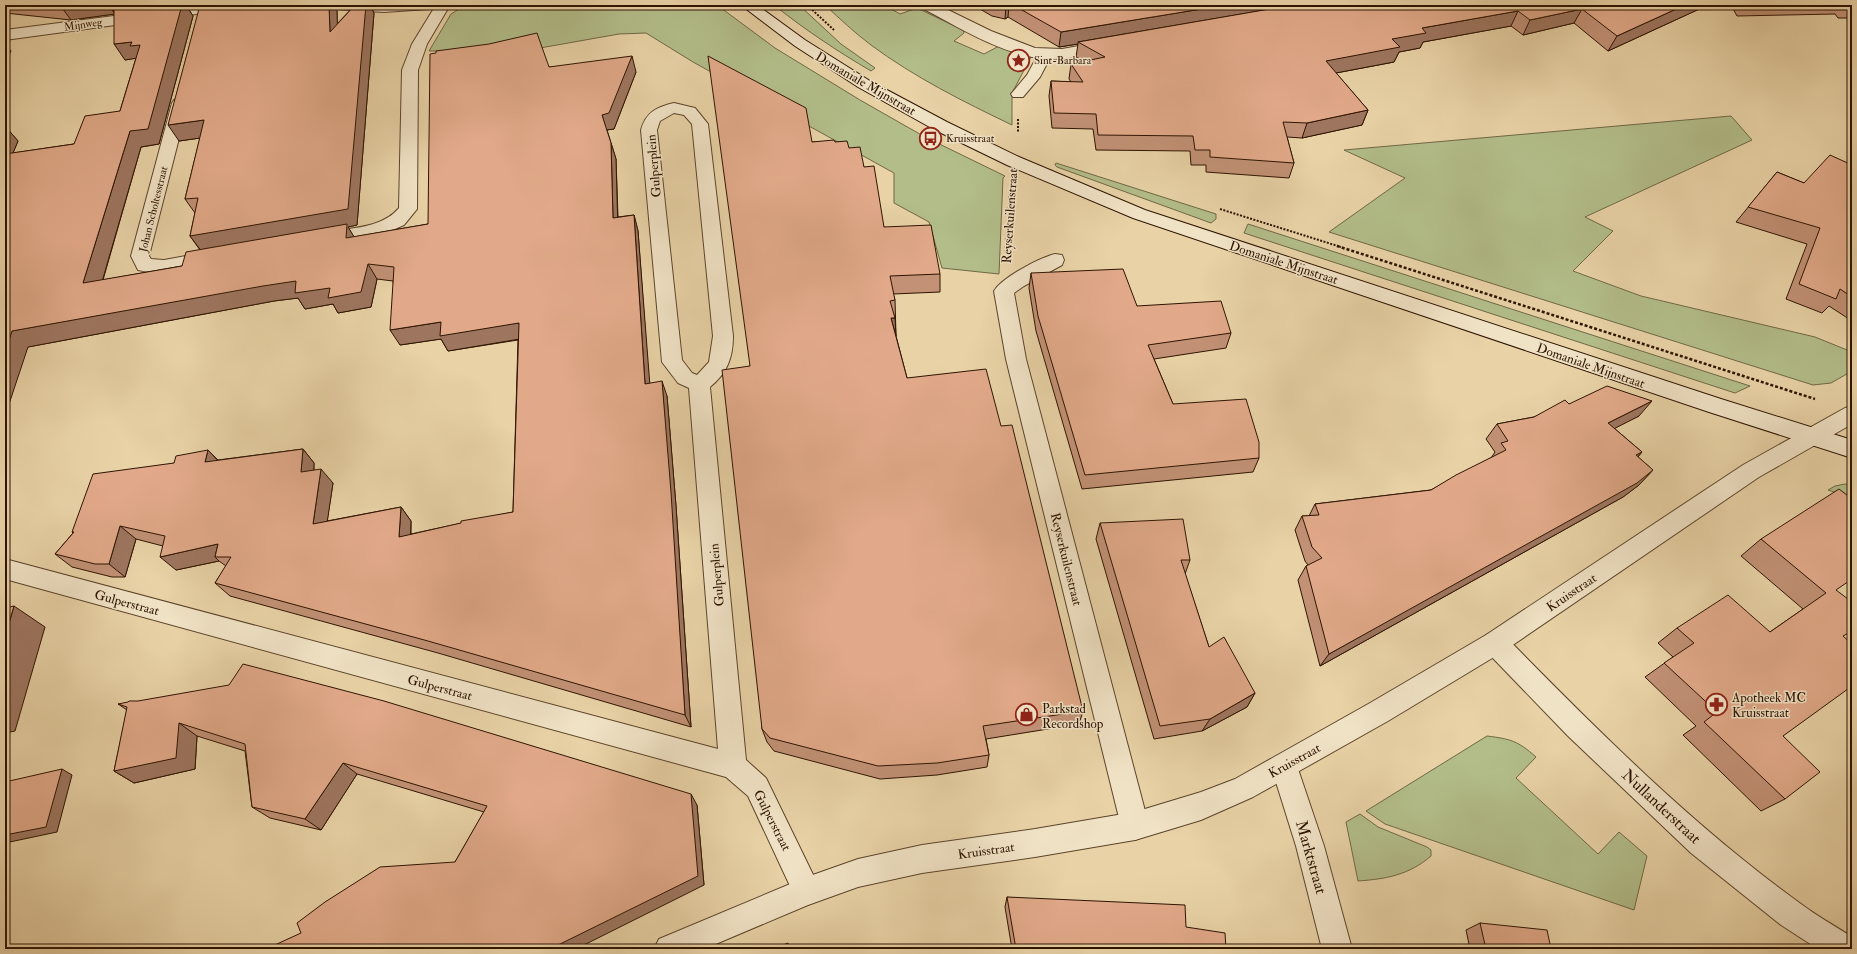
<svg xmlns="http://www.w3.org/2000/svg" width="1857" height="954" font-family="'IM FELL Double Pica',serif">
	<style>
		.green { fill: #b2bd89; stroke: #706844 }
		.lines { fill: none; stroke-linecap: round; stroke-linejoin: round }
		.service-casing { stroke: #5c442a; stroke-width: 2 }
		.minor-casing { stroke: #5c442a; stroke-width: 2 }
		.tertiary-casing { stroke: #5c442a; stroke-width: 2 }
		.secondary-casing { stroke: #2e1400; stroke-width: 2 }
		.path-far1 { stroke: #2e1400; stroke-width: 2; stroke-dasharray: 2 1.5; stroke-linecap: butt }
		.path { stroke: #2e1400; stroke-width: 2.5; stroke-dasharray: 3 2; stroke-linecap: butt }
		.service { fill: #f0e2c5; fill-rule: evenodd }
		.minor { fill: #f0e2c5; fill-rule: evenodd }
		.tertiary { fill: #f0e2c5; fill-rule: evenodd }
		.secondary { fill: #f0e2c5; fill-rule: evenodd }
		.wall { fill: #c29176; stroke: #2e1400 }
		.shaded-wall { fill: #9e7660; stroke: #2e1400 }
		.building { fill: #e1a989; stroke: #2e1400 }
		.labels { text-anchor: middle; stroke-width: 3; stroke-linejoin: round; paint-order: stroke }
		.far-street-label { font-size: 11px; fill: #2e1400; stroke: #f0e2c5 }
		.far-poi-label { font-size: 11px; fill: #2e1400; stroke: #f0e2c5; text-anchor: start }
		.street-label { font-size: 13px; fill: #2e1400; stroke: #f0e2c5 }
		.poi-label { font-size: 13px; fill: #2e1400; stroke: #f0e2c5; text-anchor: start }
		.near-street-label { font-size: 16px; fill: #2e1400; stroke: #f0e2c5 }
	</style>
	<rect width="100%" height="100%" fill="#e8d2a6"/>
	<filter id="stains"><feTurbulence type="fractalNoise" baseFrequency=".005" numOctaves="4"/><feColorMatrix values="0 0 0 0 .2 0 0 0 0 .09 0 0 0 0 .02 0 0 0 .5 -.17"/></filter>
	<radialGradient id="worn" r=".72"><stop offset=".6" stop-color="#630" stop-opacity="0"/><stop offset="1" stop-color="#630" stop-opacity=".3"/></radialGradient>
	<path class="green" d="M 475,5 L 717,5 L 775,48 L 860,100 L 925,137 L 1005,176 L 1003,178 L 999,274 L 942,268 L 929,222 L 894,203 L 894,173 L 693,62 L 646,33 L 619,34 L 523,51 L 429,51 L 451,14 L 459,9 Z
		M 774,5 L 799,5 L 841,44 L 875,68 L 871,71 C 837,51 804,29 774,5 Z
		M 825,5 L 884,5 L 900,14 L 917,8 L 963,30 L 964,33 L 954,41 L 984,54 L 999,46 L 1031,57 L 1012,93 L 1012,125 C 964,102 914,77 871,45 C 855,33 840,19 825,5 Z
		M 1731,116 L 1752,140 L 1585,217 L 1613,231 L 1573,271 L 1641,296 L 1815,337 L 1852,352 L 1852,371 L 1831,383 L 1813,385 L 1329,232 L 1405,178 L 1344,150 Z
		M 1056,163 L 1216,214 L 1216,219 L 1211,223 L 1057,167 L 1055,165 Z
		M 1248,224 L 1750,386 L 1735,393 L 1244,233 Z
		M 1845,484 L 1852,485 L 1852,498 L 1828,490 L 1835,486 Z
		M 1487,736 C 1511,739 1518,741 1536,757 L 1516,778 L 1598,854 L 1619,832 L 1647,856 L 1634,910 L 1385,824 L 1366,811 Z
		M 1360,814 L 1378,827 L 1427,847 L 1431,850 L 1431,856 C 1409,875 1386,879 1358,881 L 1346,822 Z"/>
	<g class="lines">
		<defs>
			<path id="service" d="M 1045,50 L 1050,51 L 1052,54 L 1040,77 L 1023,97 L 1013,97 L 1011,94 L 1027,75 L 1040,51 Z"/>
			<path id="minor" d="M 199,5 L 240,5 L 238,8 L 233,9 L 5,40 L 5,30 Z
				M 329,5 L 435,5 L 433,8 L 428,9 L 384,12 L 336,9 L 331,8 Z
				M 436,5 L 450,5 L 427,44 L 418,70 L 417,209 L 404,225 L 388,232 L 322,245 L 316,243 L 313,239 L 316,235 C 343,227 380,231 399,208 L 402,70 L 412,44 Z
				M 920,5 L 938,5 L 991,31 L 1035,48 L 1062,49 L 1107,41 L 1112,43 L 1115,46 L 1112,49 C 1092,54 1067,60 1046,59 C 1002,55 960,28 922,8 Z
				M 180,98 L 186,100 L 188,103 L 149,256 L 151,259 L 164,260 L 213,251 L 220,253 L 222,257 L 220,261 L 213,263 C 189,268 163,276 138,270 L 131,256 L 172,103 L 174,100 Z
				M 674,103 L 695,108 L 708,124 L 733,336 C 733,358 727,373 710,387 L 746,760 L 766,778 L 821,891 L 817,901 L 807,905 L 797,901 L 748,796 L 726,777 L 5,579 L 5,559 L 718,749 L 689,388 L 678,383 L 662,362 L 641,130 C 646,112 657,107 674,103 ZM 674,113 L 684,115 L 692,124 L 713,336 L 709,362 L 697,375 L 692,373 L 682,360 L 657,130 L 660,121 Z
				M 1055,254 L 1062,255 L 1064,260 L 1062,265 L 1024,286 L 1014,293 L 1026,359 L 1149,826 L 1145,836 L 1135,840 L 1125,836 L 1121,826 L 1006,359 L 994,291 C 1003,277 1039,258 1055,254 Z
				M 1495,632 L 1504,635 C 1597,730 1693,826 1801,904 C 1817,916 1835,926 1852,937 L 1852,949 L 1818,949 L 1781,925 L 1691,853 L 1568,736 L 1486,651 L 1483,643 L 1486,635 Z
				M 1284,753 L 1293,757 L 1297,766 L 1324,846 L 1352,949 L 1322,949 L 1296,846 L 1271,766 L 1275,757 Z"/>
			<path id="tertiary" d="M 1852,406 L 1852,424 L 1759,477 L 1504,651 L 1388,721 L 1253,797 L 1201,820 L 1135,840 L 1035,857 L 922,873 L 858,887 L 808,905 L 704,949 L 654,949 L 659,939 L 807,877 L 858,859 L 922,845 L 1035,829 L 1135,812 L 1201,792 L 1235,779 L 1370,703 L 1486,635 L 1743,465 L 1845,408 Z"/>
			<path id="secondary" d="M 741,5 L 757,5 L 805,40 L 870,81 L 947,122 L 1019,157 L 1145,210 L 1721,399 L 1852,440 L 1852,458 L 1709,412 L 1133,218 L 1007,165 L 935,130 L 858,87 L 795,46 Z"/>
		</defs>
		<use href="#service" class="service-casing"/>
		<use href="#minor" class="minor-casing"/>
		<use href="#tertiary" class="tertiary-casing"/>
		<use href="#secondary" class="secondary-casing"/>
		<path class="path-far1" d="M 807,5 L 834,30
			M 1018,119 L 1018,132
			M 1220,209 L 1341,247
			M 1006,247 L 1010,190"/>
		<path class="path" d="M 1337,246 L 1815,399
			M 1006,253 L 1006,246"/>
		<use href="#service" class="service"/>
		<use href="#minor" class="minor"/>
		<use href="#tertiary" class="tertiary"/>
		<use href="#secondary" class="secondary"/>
	</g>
	<path class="wall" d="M 5,5 L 187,5 L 186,5 L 193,16 L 159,144 L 141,147 L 103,280 L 182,266 L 200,250 L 190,236 L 195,213 L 185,199 L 200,138 L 179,141 L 337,11 L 337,24 L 355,5 L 370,5 L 374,13 L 357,225 L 348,227 L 354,237 L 428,224 L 549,67 L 636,72 L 614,129 L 607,130 L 616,159 L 618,217 L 634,215 L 638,231 L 649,383 L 667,396 L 676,506 L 691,727 L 438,653 L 230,596 L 215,583 L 226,566 L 219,561 L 176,570 L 163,546 L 136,539 L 125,577 L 112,577 L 72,567 L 55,554 L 73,533 L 72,532 L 174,463 L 208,450 L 218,460 L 303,449 L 314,463 L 314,470 L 333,483 L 327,521 L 401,507 L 411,521 L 411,534 L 513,512 L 518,340 L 448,351 L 441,339 L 400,345 L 393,281 L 377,279 L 371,307 L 338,313 L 333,304 L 305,309 L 298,298 L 274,301 L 28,347 L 5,126 L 18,141 L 13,153 L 74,144 L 120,111 L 136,58 L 125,60 L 114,14 L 71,20 L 5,13 Z
		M 973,5 L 1708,5 L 1608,51 L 1574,23 L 1523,35 L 1511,26 L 1423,42 L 1420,48 L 1399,52 L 1394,62 L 1336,73 L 1368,110 L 1362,125 L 1302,138 L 1287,137 L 1294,163 L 1289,178 L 1206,172 L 1206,165 L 1191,165 L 1190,151 L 1096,150 L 1093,129 L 1052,128 L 1049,96 L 1051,81 L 1071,82 L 1069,79 L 1071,64 L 1084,61 L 1076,57 L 1078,44 L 1059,47 L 1008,17 L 1005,19 L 992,16 Z
		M 1731,5 L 1852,5 L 1852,21 L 1849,18 L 1838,18 L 1835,14 L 1737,16 Z
		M 812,142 L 835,142 L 849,148 L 864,167 L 884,227 L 940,274 L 940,292 L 893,294 L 895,300 L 896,336 L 907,378 L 1001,426 L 1083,711 L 1079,724 L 986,739 L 989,755 L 987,767 L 937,775 L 880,779 L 774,751 L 767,742 L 762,729 L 750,366 Z
		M 1852,165 L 1852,321 L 1829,306 L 1822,313 L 1786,299 L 1807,244 L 1736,222 L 1777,172 L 1804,183 Z
		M 1031,273 L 1137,306 L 1231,333 L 1226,348 L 1154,359 L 1173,404 L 1259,458 L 1253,472 L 1082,489 L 1036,331 L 1029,288 Z
		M 1569,404 L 1639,416 L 1614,428 L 1642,452 L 1638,457 L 1653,470 L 1639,485 L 1623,497 L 1320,666 L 1298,580 L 1306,566 L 1308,565 L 1305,561 L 1295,530 L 1302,516 L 1309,516 L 1315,504 L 1431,490 L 1491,458 L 1495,452 L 1486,439 L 1497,424 L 1534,417 Z
		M 1100,523 L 1190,560 L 1185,574 L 1209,647 L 1255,693 L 1247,707 L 1202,731 L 1154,739 L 1096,539 Z
		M 1761,539 L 1836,590 L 1843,637 L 1783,736 L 1785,799 L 1761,811 L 1683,735 L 1696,726 L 1645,677 L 1673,657 L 1658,643 L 1677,628 L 1770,632 L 1803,609 L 1741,556 Z
		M 118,704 L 697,805 L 704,885 L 455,862 L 484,812 L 357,774 L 321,830 L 270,818 L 252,807 L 245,751 L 197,736 L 195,769 L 134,783 L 114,771 L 127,710 Z
		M 1007,897 L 1186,927 L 1226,949 L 1012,949 L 1005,907 Z
		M 1480,923 L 1551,949 L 1470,949 L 1466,930 Z"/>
	<path class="shaded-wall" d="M 60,5 L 187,5 L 186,5 L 193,16 L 159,144 L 141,147 L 97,299 L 83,283 L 130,131 L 182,6 L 112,10 L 115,14 L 71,20 Z
		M 329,5 L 334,5 L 337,11 L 338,48 L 330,32 Z
		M 366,5 L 370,5 L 374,13 L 357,225 L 348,227 L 356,240 L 202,252 L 190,236 Z
		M 1006,5 L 1009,5 L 1008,17 L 1005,19 Z
		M 1226,5 L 1294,5 L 1078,42 L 1078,44 L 1059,47 L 1061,32 Z
		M 1685,5 L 1708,5 L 1608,51 L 1617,36 Z
		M 1582,9 L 1574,23 L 1523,35 L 1530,20 Z
		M 1518,11 L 1511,26 L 1423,42 L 1420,48 L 1399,52 L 1394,62 L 1320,76 L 1326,61 L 1422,28 Z
		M 132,42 L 140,45 L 138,58 L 125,60 L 114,44 Z
		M 5,44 L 11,51 L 5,63 Z
		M 632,56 L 636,72 L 614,129 L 606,130 L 602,115 Z
		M 1368,110 L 1362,125 L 1302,138 L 1307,123 Z
		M 204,120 L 215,136 L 179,141 L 168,125 Z
		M 5,126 L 18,141 L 10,160 L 5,164 Z
		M 611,143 L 616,159 L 618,233 L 613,218 Z
		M 634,215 L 638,231 L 651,399 L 645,384 Z
		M 368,264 L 377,279 L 371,307 L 338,313 L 333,304 L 305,309 L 298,298 L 274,301 L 28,347 L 5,416 L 5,352 L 12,331 Z
		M 891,318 L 895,318 L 896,336 Z
		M 441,322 L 519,323 L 526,338 L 448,351 L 441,339 L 400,345 L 390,330 Z
		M 662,381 L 667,396 L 676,506 L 691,727 L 685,715 Z
		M 1652,401 L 1639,416 L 1596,438 L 1608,423 Z
		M 303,449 L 314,463 L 313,486 L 301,472 Z
		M 208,450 L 221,464 L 205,462 Z
		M 1642,452 L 1628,467 L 1636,455 Z
		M 321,469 L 333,483 L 325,537 L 313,524 Z
		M 1653,470 L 1639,485 L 1623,497 L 1320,666 L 1329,654 Z
		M 5,495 L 9,498 L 5,503 Z
		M 401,507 L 411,521 L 410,550 L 399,537 Z
		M 120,526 L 136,539 L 125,577 L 109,564 Z
		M 218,544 L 215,557 L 219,561 L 176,570 L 160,557 Z
		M 14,606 L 45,627 L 15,731 L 5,733 L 5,637 Z
		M 1255,693 L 1247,707 L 1202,731 L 1210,719 Z
		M 179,723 L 197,736 L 195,769 L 134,783 L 114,771 Z
		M 343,763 L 357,774 L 321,830 L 305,819 Z
		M 62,769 L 72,775 L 57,832 L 5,843 L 5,835 Z
		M 691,794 L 697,805 L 704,885 L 576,949 L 550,949 Z"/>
	<path class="building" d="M 148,5 L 182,5 L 148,129 L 130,131 L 83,283 L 182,266 L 186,252 L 347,224 L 346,238 L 428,224 L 430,54 L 436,53 L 436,51 L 489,44 L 537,33 L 549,67 L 632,56 L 609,113 L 602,115 L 611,143 L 613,218 L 634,215 L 645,384 L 662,381 L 671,492 L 685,715 L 428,641 L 215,583 L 231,557 L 215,557 L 218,544 L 160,557 L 165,536 L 120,526 L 109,564 L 95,564 L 55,554 L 74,532 L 72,532 L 93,474 L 174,463 L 176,456 L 208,450 L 205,462 L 303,449 L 301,472 L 321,469 L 313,524 L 401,507 L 399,537 L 461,523 L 461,521 L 513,512 L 519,323 L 440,336 L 441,322 L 390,330 L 394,267 L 368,264 L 361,292 L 328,298 L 330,288 L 295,293 L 296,281 L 263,286 L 12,331 L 5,352 L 5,154 L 74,144 L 85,116 L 120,111 L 140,45 L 130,46 L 132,42 L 114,44 L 114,10 L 112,10 Z
		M 200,5 L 329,5 L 330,32 L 355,5 L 366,5 L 348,209 L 190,236 L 198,198 L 185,199 L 204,120 L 168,125 Z
		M 1013,5 L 1226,5 L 1061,32 Z
		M 1293,5 L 1685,5 L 1617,36 L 1582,9 L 1530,20 L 1518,11 L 1422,28 L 1426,33 L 1392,39 L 1400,47 L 1326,61 L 1368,110 L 1307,123 L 1283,122 L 1294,163 L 1210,157 L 1210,150 L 1195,150 L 1193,136 L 1098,135 L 1096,114 L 1054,113 L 1051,81 L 1083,82 L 1071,64 L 1105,57 L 1078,42 Z
		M 708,56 L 806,108 L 812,142 L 834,140 L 835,142 L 847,141 L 849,148 L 860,147 L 864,167 L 874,166 L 884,227 L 931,225 L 940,274 L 890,276 L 895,300 L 890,301 L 895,318 L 891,318 L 907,378 L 986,369 L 1001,426 L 1012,425 L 1083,711 L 983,726 L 989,755 L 937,763 L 878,766 L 770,738 L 762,729 L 722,370 L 750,366 Z
		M 1830,155 L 1852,165 L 1852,297 L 1840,289 L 1836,299 L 1799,284 L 1820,228 L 1748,207 L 1777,172 L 1804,183 Z
		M 1123,269 L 1137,306 L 1221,301 L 1231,333 L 1148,345 L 1173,404 L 1246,399 L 1259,442 L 1259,458 L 1085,475 L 1038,316 L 1031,273 Z
		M 1607,386 L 1652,401 L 1608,423 L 1642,452 L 1636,455 L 1653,470 L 1637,483 L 1329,654 L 1306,566 L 1322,558 L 1312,547 L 1302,516 L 1319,515 L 1315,504 L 1431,490 L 1456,475 L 1506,450 L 1501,443 L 1508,441 L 1497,424 L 1534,417 L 1565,400 L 1569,404 Z
		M 1839,489 L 1852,499 L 1852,579 L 1836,590 L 1852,602 L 1852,631 L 1843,636 L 1852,644 L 1852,686 L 1783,736 L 1820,772 L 1785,799 L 1704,722 L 1717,712 L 1664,663 L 1694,643 L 1677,628 L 1728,595 L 1770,632 L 1826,593 L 1761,539 Z
		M 1183,519 L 1190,560 L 1181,560 L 1209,647 L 1224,637 L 1255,693 L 1210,719 L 1160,726 L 1100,523 Z
		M 14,606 L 5,637 L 5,608 Z
		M 243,664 L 384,701 L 691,794 L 698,876 L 550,949 L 266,949 L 301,933 L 297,923 L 325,902 L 380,867 L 455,862 L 487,806 L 343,763 L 305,819 L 252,807 L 245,744 L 179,723 L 176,758 L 114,771 L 127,707 L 118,704 L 128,702 L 129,701 L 138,701 L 229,685 Z
		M 62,769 L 46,827 L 5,835 L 5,782 Z
		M 1007,897 L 1185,905 L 1186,927 L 1225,933 L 1226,949 L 1016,949 Z
		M 1480,923 L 1547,930 L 1551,949 L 1486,949 Z
		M 788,943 L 790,949 L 773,949 Z"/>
	<defs>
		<symbol id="sight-ring" viewBox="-11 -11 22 22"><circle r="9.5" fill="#f0e2c5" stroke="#8f2418" stroke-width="1.5"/><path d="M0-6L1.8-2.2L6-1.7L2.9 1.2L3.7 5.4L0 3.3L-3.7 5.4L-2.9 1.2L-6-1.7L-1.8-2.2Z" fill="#8f2418"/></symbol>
		<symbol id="bus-ring" viewBox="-11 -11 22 22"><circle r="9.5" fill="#f0e2c5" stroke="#8f2418" stroke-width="1.5"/><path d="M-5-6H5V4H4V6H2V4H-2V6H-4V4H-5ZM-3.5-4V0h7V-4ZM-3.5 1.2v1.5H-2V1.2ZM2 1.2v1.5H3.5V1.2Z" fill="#8f2418"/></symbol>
		<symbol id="pharmacy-ring" viewBox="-11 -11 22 22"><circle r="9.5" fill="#f0e2c5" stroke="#8f2418" stroke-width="1.5"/><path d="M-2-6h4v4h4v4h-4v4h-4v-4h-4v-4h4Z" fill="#8f2418"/></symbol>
		<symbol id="shop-ring" viewBox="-11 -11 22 22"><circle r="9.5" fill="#f0e2c5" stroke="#8f2418" stroke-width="1.5"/><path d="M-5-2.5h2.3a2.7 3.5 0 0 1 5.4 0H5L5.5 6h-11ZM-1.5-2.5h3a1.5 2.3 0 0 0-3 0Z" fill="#8f2418"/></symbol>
	</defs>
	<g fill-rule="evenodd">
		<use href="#sight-ring" x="1006" y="48" width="25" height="25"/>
		<use href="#bus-ring" x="918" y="126" width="25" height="25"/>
		<use href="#pharmacy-ring" x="1704" y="692" width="25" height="25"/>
		<use href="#shop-ring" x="1014" y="702" width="25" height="25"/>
	</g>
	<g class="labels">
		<g class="far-street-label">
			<text transform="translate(83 24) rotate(-8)" y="4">Mijnweg</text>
			<text transform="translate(153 209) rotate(-76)" y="4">Johan Scholtesstraat</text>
		</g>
		<g class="far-poi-label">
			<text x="1034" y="64">Sint-Barbara</text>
			<text x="946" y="142">Kruisstraat</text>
		</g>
		<g class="street-label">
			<text transform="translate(866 83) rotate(30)" y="5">Domaniale Mijnstraat</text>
			<text transform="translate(653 166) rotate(-95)" y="5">Gulperplein</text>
			<text transform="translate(1009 216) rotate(-86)" y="5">Reyserkuilenstraat</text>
			<text transform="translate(1284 262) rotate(18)" y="5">Domaniale Mijnstraat</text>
			<text transform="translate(1591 365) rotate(19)" y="5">Domaniale Mijnstraat</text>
			<text transform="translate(1067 559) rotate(76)" y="5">Reyserkuilenstraat</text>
			<text transform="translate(716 575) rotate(-95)" y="5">Gulperplein</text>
			<text transform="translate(1571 592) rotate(-34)" y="5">Kruisstraat</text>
			<text transform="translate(127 602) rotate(15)" y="5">Gulperstraat</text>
			<text transform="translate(440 687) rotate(15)" y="5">Gulperstraat</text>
			<text transform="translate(1294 760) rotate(-29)" y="5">Kruisstraat</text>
			<text transform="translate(773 820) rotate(63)" y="5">Gulperstraat</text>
			<text transform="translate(986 850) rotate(-8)" y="5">Kruisstraat</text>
		</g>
		<g class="poi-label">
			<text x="1732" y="702">Apotheek MC<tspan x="1732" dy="15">Kruisstraat</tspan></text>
			<text x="1042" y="713">Parkstad<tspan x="1042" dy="15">Recordshop</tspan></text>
		</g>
		<g class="near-street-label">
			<text transform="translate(1662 806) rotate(43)" y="6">Nullanderstraat</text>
			<text transform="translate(1312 857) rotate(74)" y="6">Marktstraat</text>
		</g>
	</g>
	<rect width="1857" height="954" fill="none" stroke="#e8d2a6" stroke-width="20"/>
	<rect x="6" y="6" width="1845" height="942" fill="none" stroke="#2e1400" stroke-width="2"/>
	<rect x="10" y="10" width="1837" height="934" fill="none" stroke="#2e1400"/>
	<rect width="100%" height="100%" filter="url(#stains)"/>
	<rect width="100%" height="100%" fill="url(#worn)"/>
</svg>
